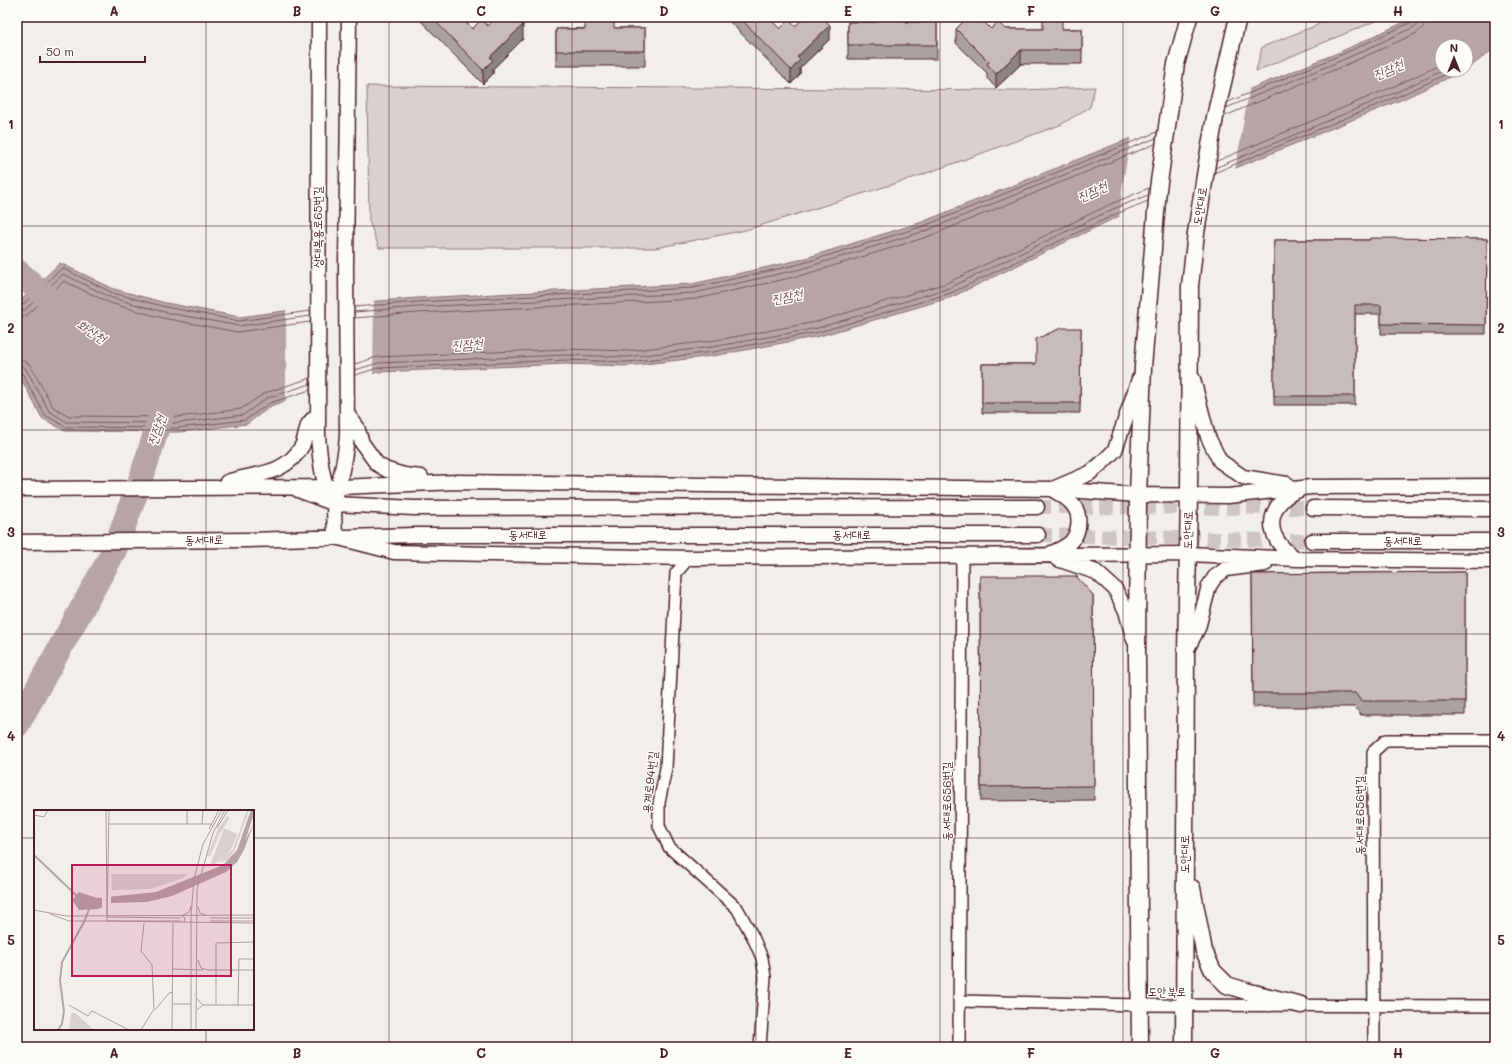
<svg xmlns="http://www.w3.org/2000/svg" width="1512" height="1064" font-family="Mali,'Poor Story',sans-serif">
	<style>
		.green { fill: #d9d0cf; stroke: #92787d }
		.water { fill: #b7a5a6; stroke: #8b6f75 }
		.pier { fill: #f2efeb }
		.lines { fill: none; stroke-linecap: round; stroke-linejoin: round }
		.shore { stroke: #76555c; stroke-width: 1 }
		.river { stroke: #b7a5a6; stroke-width: 25 }
		.tertiary-tunnel { stroke: #d0c5c5; stroke-width: 14; stroke-dasharray: 14 7; stroke-linecap: butt }
		.minor-casing { stroke: #4a1f2b; stroke-width: 14 }
		.tertiary-casing { stroke: #4a1f2b; stroke-width: 17 }
		.secondary-casing { stroke: #4a1f2b; stroke-width: 19 }
		.minor { stroke: #fdfcf7; stroke-width: 11 }
		.tertiary { stroke: #fdfcf7; stroke-width: 14 }
		.secondary { stroke: #fdfcf7; stroke-width: 16 }
		.wall { fill: #aca1a1; stroke: #4a1f2b }
		.shaded-wall { fill: #8c8383; stroke: #4a1f2b }
		.building { fill: #c8bbbb; stroke: #4a1f2b }
		.grid { fill: none; stroke: #4a1f2b; stroke-width: 1; stroke-opacity: 0.55 }
		.labels { text-anchor: middle; stroke-width: 3; stroke-linejoin: round; paint-order: stroke }
		.street-label { font-size: 12px; fill: #4a1f2b; stroke: #fdfcf7 }
		.water-label { font-size: 13px; font-style: italic; fill: #704e56; stroke: #fdfcf7 }
		.inset-river { fill: none; stroke: #b7a5a6; stroke-width: 2 }
		.inset-road { fill: none; stroke: #af9c9e; stroke-width: 1 }
		.view { fill: #c2185b; fill-opacity: 0.15; stroke: #c2185b; stroke-width: 2 }
		.inset-edge { fill: none; stroke: #4a1f2b; stroke-width: 2 }
		.neatline { fill: none; stroke: #4a1f2b; stroke-width: 1.5 }
		.grid-label { font-size: 13px; text-anchor: middle; font-weight: bold; fill: #4a1f2b }
	</style>
	<rect width="100%" height="100%" fill="#f2efeb"/>
	<filter id="ink" filterUnits="userSpaceOnUse"><feTurbulence type="fractalNoise" baseFrequency=".025" numOctaves="2"/><feDisplacementMap in="SourceGraphic" scale="8" xChannelSelector="R" yChannelSelector="G"/><feConvolveMatrix kernelMatrix="1 2 1 2 8 2 1 2 1" color-interpolation-filters="sRGB"/></filter>
	<g filter="url(#ink)">
		<path class="green" d="M 1337,17 L 1385,17 L 1256,71 L 1262,47 Z
			M 367,86 L 1022,90 L 1095,87 L 1090,107 L 1060,125 L 916,177 L 746,230 L 655,248 L 379,248 L 369,221 Z"/>
		<path class="water" d="M 1415,17 L 1495,17 L 1495,48 L 1466,70 L 1466,46 L 1442,46 L 1442,70 L 1465,70 L 1403,99 L 1117,217 L 952,297 L 820,336 L 713,356 L 628,366 L 566,364 L 378,372 L 271,406 L 247,424 L 179,432 L 65,431 L 42,418 L 17,371 L 17,304 L 60,263 L 114,289 L 166,303 L 240,317 L 328,305 L 417,298 L 692,284 L 799,260 L 922,222 L 1136,136 L 1342,51 Z"/>
		<path class="pier" d="M 1250,86 L 1245,113 L 1235,171 L 1119,219 L 1123,182 L 1131,136 Z
			M 374,299 L 373,375 L 286,404 L 286,309 L 328,303 Z"/>
		<g class="lines">
			<path class="shore" d="M 1228,102 L 1343,54 L 1412,22 L 1415,17
				M 1226,108 L 1345,59 L 1414,27 L 1419,23 L 1420,17
				M 1225,116 L 1348,64 L 1417,33 L 1424,26 L 1426,17
				M 1217,161 L 1397,85 L 1442,64
				M 1215,168 L 1399,91 L 1444,70
				M 1214,173 L 1401,95 L 1456,70
				M 17,307 L 21,306 L 62,268 L 113,293 L 166,307 L 239,321 L 310,311
				M 354,307 L 417,302 L 693,288 L 800,264 L 924,226 L 1157,132
				M 17,312 L 25,310 L 63,274 L 112,298 L 164,312 L 239,326 L 310,316
				M 354,312 L 418,307 L 694,293 L 801,269 L 925,231 L 1156,138
				M 17,318 L 27,315 L 64,281 L 110,303 L 163,318 L 237,332 L 310,322
				M 354,318 L 418,313 L 696,299 L 803,275 L 927,237 L 1155,144
				M 17,359 L 23,360 L 30,365 L 53,407 L 69,416 L 178,417 L 241,409 L 265,393 L 310,378
				M 355,364 L 377,357 L 565,349 L 627,351 L 711,341 L 816,322 L 947,283 L 1111,204 L 1149,188
				M 17,365 L 22,366 L 26,369 L 49,411 L 67,422 L 178,423 L 243,415 L 267,398 L 310,384
				M 17,370 L 22,373 L 45,415 L 66,427 L 178,428 L 245,420 L 270,403 L 310,390
				M 355,370 L 378,363 L 566,355 L 627,357 L 712,347 L 818,328 L 949,288 L 1113,209 L 1148,195
				M 355,375 L 378,368 L 566,360 L 628,362 L 713,352 L 819,332 L 951,293 L 1116,214 L 1148,201"/>
			<path class="river" d="M 17,271 L 60,309
				M 17,725 L 114,551 L 141,479 L 166,400"/>
			<path class="tertiary-tunnel" d="M 1037,507 L 1313,508
				M 1038,535 L 1312,541"/>
			<defs>
				<path id="minor" d="M 689,558 L 676,573 L 666,768 L 659,803 L 659,826 L 669,847 L 737,908 L 753,937 L 762,958 L 765,977 L 760,1047
					M 959,1001 L 1141,1005 L 1495,1006
					M 959,1047 L 962,555
					M 1374,1047 L 1373,752 L 1386,740 L 1495,740"/>
				<path id="tertiary" d="M 319,17 L 318,437 C 320,456 321,477 330,495
					M 1193,379 L 1208,437 L 1220,461 L 1243,477 L 1287,484
					M 347,414 L 357,427 L 362,443 L 377,464 L 387,470 L 404,475 L 421,477
					M 227,482 C 255,473 285,476 302,446 C 305,439 306,432 308,425 C 310,421 315,417 318,414
					M 1055,488 L 1090,473 L 1103,462 L 1115,450 L 1139,379
					M 17,489 L 340,487 L 457,482 L 1052,489 L 1138,495 L 1228,496 L 1311,487 L 1495,486
					M 298,490 L 335,504 L 414,508 L 1037,507
					M 1313,508 L 1495,509
					M 335,537 L 394,552 L 689,558 L 1188,554 L 1297,559 L 1495,561
					M 335,537 C 335,526 333,513 335,502 C 340,478 346,458 347,434 L 346,266 L 349,17
					M 1312,541 L 1495,541
					M 17,542 L 248,540 L 413,535 L 1038,535
					M 1050,554 C 1058,550 1067,547 1072,541 C 1080,531 1081,514 1073,505 C 1068,498 1060,494 1053,490
					M 1057,559 L 1096,572 L 1115,589 L 1126,611 L 1134,640
					M 1297,559 C 1279,548 1264,529 1277,507 C 1282,499 1289,493 1299,490
					M 1186,651 L 1198,628 L 1209,586 L 1215,577 L 1226,569 L 1265,564"/>
				<path id="secondary" d="M 1192,888 L 1204,951 L 1213,971 L 1227,985 L 1246,991 L 1301,1005
					M 1140,1047 L 1137,656 L 1138,495 L 1143,367 L 1158,189 L 1176,64 L 1189,17
					M 1184,1047 L 1186,653 L 1189,495 L 1190,286 L 1196,233 L 1207,163 L 1215,117 L 1238,17"/>
			</defs>
			<use href="#minor" class="minor-casing"/>
			<use href="#tertiary" class="tertiary-casing"/>
			<use href="#secondary" class="secondary-casing"/>
			<use href="#minor" class="minor"/>
			<use href="#tertiary" class="tertiary"/>
			<use href="#secondary" class="secondary"/>
		</g>
		<path class="wall" d="M 417,17 L 461,17 L 472,29 L 488,26 L 523,39 L 493,69 L 493,74 L 483,84 Z
			M 725,17 L 768,17 L 780,29 L 795,26 L 830,39 L 800,68 L 800,74 L 791,84 Z
			M 848,22 L 937,22 L 937,59 L 848,59 Z
			M 614,28 L 645,28 L 645,66 L 556,66 L 556,29 Z
			M 956,29 L 1082,29 L 1082,64 L 1021,64 L 996,88 L 987,78 L 987,73 L 956,43 Z
			M 1487,239 L 1486,334 L 1381,334 L 1381,314 L 1355,314 L 1355,405 L 1274,405 L 1274,240 L 1370,240 Z
			M 1081,328 L 1080,413 L 982,413 L 982,364 L 1036,364 Z
			M 1465,572 L 1465,715 L 1361,715 L 1355,707 L 1253,707 L 1252,574 Z
			M 980,576 L 1093,595 L 1094,800 L 981,801 Z"/>
		<path class="shaded-wall" d="M 523,25 L 523,39 L 493,69 L 493,74 L 483,84 L 483,70 L 490,57 Z
			M 830,25 L 830,39 L 800,68 L 800,74 L 791,84 L 791,70 L 797,57 Z
			M 1021,50 L 1021,64 L 996,88 L 996,74 Z"/>
		<path class="building" d="M 431,17 L 461,17 L 472,29 L 481,20 L 488,26 L 497,17 L 515,17 L 523,25 L 490,57 L 493,60 L 483,70 Z
			M 739,17 L 768,17 L 780,29 L 789,20 L 795,26 L 805,17 L 822,17 L 830,25 L 797,57 L 800,60 L 791,70 Z
			M 877,17 L 906,17 L 906,22 L 937,22 L 937,45 L 848,45 L 848,22 L 877,22 Z
			M 968,17 L 979,17 L 991,29 L 998,22 L 1005,29 L 1043,29 L 1043,19 L 1062,19 L 1062,29 L 1082,29 L 1082,50 L 1021,50 L 996,74 L 987,64 L 989,62 L 956,29 Z
			M 585,21 L 614,21 L 614,28 L 645,28 L 645,51 L 556,51 L 556,29 L 585,29 Z
			M 1370,238 L 1487,239 L 1486,325 L 1381,324 L 1381,305 L 1355,305 L 1355,396 L 1274,396 L 1274,240 L 1370,240 Z
			M 1061,328 L 1081,328 L 1080,403 L 982,403 L 982,364 L 1036,364 L 1036,339 Z
			M 1465,572 L 1465,701 L 1361,701 L 1355,693 L 1253,693 L 1252,574 Z
			M 980,576 L 1076,576 L 1093,595 L 1094,786 L 981,787 Z"/>
	</g>
	<path class="grid" d="M 206,17 L 206,811M 389,17 L 389,1047M 572,17 L 572,1047M 756,17 L 756,1047M 940,17 L 940,1047M 1123,17 L 1123,1047M 1306,17 L 1306,1047M 17,226 L 1495,226M 17,430 L 1495,430M 17,634 L 1495,634M 17,838 L 35,838M 253,838 L 1495,838M 206,1029 L 206,1047"/>
	<g class="labels">
		<g class="street-label">
			<text transform="translate(1200 206) rotate(-81)" y="4">도안대로</text>
			<text transform="translate(318 227) rotate(-90)" y="4">상대복용로65번길</text>
			<text transform="translate(1188 530) rotate(-89)" y="4">도안대로</text>
			<text x="528" y="539">동서대로</text>
			<text x="852" y="539">동서대로</text>
			<text transform="translate(204 540) rotate(-1)" y="4">동서대로</text>
			<text x="1403" y="545">동서대로</text>
			<text transform="translate(650 782) rotate(-84)" y="4">용계로94번길</text>
			<text transform="translate(947 801) rotate(-90)" y="4">동서대로656번길</text>
			<text transform="translate(1360 815) rotate(-90)" y="4">동서대로656번길</text>
			<text transform="translate(1185 854) rotate(-90)" y="4">도안대로</text>
			<text x="1167" y="996">도안북로</text>
		</g>
		<g class="water-label">
			<text transform="translate(1388 69) rotate(-23)" y="5">진잠천</text>
			<text transform="translate(1092 191) rotate(-24)" y="5">진잠천</text>
			<text transform="translate(787 296) rotate(-11)" y="5">진잠천</text>
			<text transform="translate(92 331) rotate(33)" y="5">화산천</text>
			<text transform="translate(467 344) rotate(-4)" y="5">진잠천</text>
			<text transform="translate(156 430) rotate(-71)" y="5">진잠천</text>
		</g>
	</g>
	<g transform="translate(34 810)">
		<rect width="220" height="220" fill="#f2efeb"/>
		<path d="M 213,0 L 215,0 L 201,40 L 193,50 L 185,53 L 199,39 ZM 193,6 L 196,8 L 186,23 L 176,46 L 173,46 L 184,19 ZM 190,18 L 203,24 L 199,36 L 191,48 L 176,56 ZM 77,64 L 153,64 L 149,68 L 116,79 L 78,80 ZM 37,203 L 41,203 L 60,220 L 35,220 Z" fill="#d9d0cf"/>
		<path d="M 217,0 L 220,0 L 220,4 L 211,31 L 220,13 L 210,40 L 203,52 L 192,62 L 138,86 L 113,92 L 78,93 L 64,99 L 45,100 L 38,90 L 45,82 L 63,88 L 122,82 L 189,55 L 203,40 Z" fill="#b7a5a6"/>
		<path d="M 77,84 L 77,96 L 68,99 L 68,85 Z" fill="#f2efeb"/>
		<path class="inset-river" d="M 0,45 L 43,86M 24,220 L 28,214 L 30,201 L 26,171 L 28,152 L 50,112 L 56,97"/>
		<path class="inset-road" d="M 72,0 L 73,106M 0,5 L 10,7 L 14,0M 75,14 L 178,14M 153,14 L 153,0M 168,14 L 169,0M 183,18 L 194,0M 175,19 L 185,0M 164,97 L 166,103 L 172,105M 0,100 L 32,106 L 220,105M 16,104 L 35,111 L 147,111M 72,107 L 147,108M 176,108 L 220,108M 73,111 L 220,113M 73,111 L 75,0M 176,111 L 220,111M 150,112 L 151,108 L 148,106 L 155,102 L 157,96M 164,150 L 167,158 L 174,160M 139,159 L 169,160M 174,160 L 220,160M 163,189 L 169,195 L 163,200M 139,194 L 157,194M 35,195 L 54,206 L 58,201 L 95,220M 169,195 L 220,195M 182,195 L 182,133 L 220,132M 204,195 L 205,149 L 220,149M 121,200 L 135,183 L 139,182M 107,220 L 120,199 L 118,155 L 107,141 L 110,113M 138,220 L 139,113M 157,220 L 157,106 L 160,69 L 169,34 L 188,0M 162,220 L 163,79 L 179,23 L 191,0"/>
		<path class="view" d="M 38,55 L 197,55 L 197,166 L 38,166 Z"/>
		<rect width="220" height="220" class="inset-edge"/>
	</g>
	<rect width="1512" height="1064" fill="none" stroke="#fdfcf7" stroke-width="44"/>
	<g transform="translate(1454 58)"><circle r="19" fill="#fdfcf7" stroke="#b5a4a5"/>
	<path d="M0-3L7 15L0 10L-7 15Z" fill="#4a1f2b"/>
	<text y="-6" font-size="11" font-weight="bold" text-anchor="middle" fill="#4a1f2b">N</text>
	</g>
	<path d="M40 56v6h105v-6" fill="none" stroke="#4a1f2b" stroke-width="2"/>
	<text x="46" y="56" font-size="12" fill="#4a1f2b" stroke="#fdfcf7" stroke-width="3" paint-order="stroke">50 m</text>
	<rect x="22" y="22" width="1468" height="1020" class="neatline"/>
	<g class="grid-label">
		<text x="114" y="16">A</text>
		<text x="297" y="16">B</text>
		<text x="481" y="16">C</text>
		<text x="664" y="16">D</text>
		<text x="848" y="16">E</text>
		<text x="1031" y="16">F</text>
		<text x="1215" y="16">G</text>
		<text x="1398" y="16">H</text>
		<text x="11" y="129">1</text>
		<text x="1501" y="129">1</text>
		<text x="11" y="333">2</text>
		<text x="1501" y="333">2</text>
		<text x="11" y="537">3</text>
		<text x="1501" y="537">3</text>
		<text x="11" y="741">4</text>
		<text x="1501" y="741">4</text>
		<text x="11" y="945">5</text>
		<text x="1501" y="945">5</text>
		<text x="114" y="1058">A</text>
		<text x="297" y="1058">B</text>
		<text x="481" y="1058">C</text>
		<text x="664" y="1058">D</text>
		<text x="848" y="1058">E</text>
		<text x="1031" y="1058">F</text>
		<text x="1215" y="1058">G</text>
		<text x="1398" y="1058">H</text>
	</g>
</svg>
